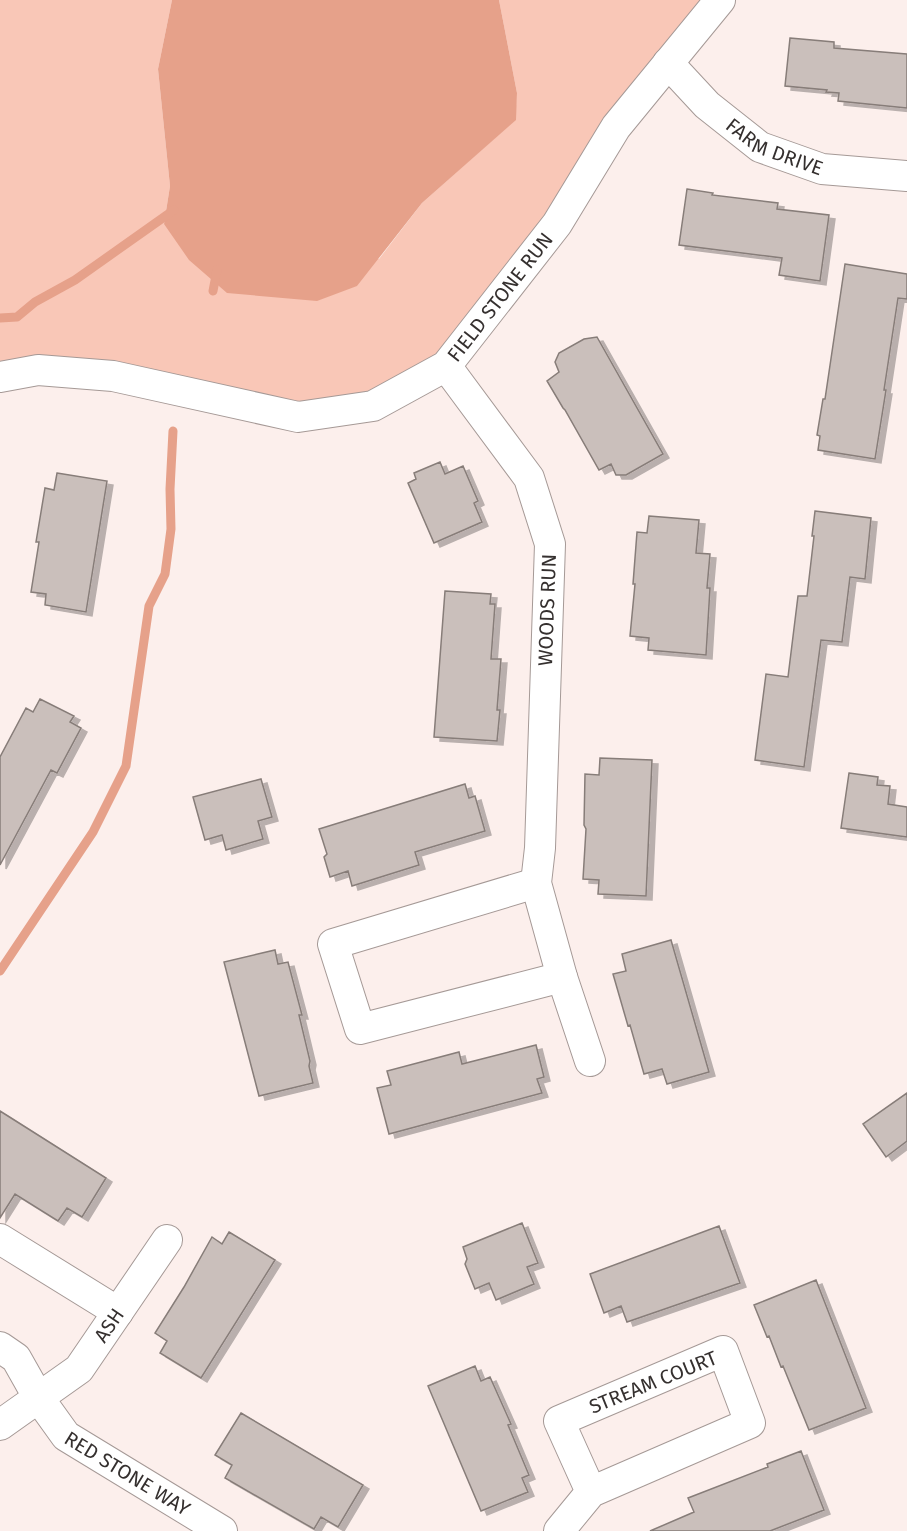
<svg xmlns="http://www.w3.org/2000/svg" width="907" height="1531" font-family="'Fira Sans',sans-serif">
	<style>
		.green { fill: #f9c7b7 }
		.water { fill: #e6a18a }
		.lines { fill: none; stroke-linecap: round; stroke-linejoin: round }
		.stream { stroke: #e6a18a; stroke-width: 9 }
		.building { fill: #cabfbb; stroke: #877d79; stroke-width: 1.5; filter: url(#shadow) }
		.street-casing { stroke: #a59996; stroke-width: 32 }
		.street { stroke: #fff; stroke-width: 30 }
		.labels { text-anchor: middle; stroke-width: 6; stroke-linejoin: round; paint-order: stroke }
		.street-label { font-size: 20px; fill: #35302f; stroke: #fff }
	</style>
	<defs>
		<filter id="shadow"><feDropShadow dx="6" dy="4" stdDeviation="0" flood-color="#0004"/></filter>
	</defs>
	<rect width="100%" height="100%" fill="#fcefec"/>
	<path class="green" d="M 0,0 L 172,0 L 158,69 L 170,186 L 164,224 L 379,259 L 422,203 L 515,120 L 517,93 L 499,0 L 720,0 L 446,366 L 298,417 L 113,376 L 0,377 Z"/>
	<path class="water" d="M 172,0 L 499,0 L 517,93 L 516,120 L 422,203 L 357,286 L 317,301 L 227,293 L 189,260 L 164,224 L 170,186 L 158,69 Z"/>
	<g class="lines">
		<path class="stream" d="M 213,291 L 217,270
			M 0,318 L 17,317 L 35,302 L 75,280 L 174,210
			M 0,971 L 93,832 L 126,766 L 149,606 L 165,574 L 171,529 L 170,489 L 173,431"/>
	</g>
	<path class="building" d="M 790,38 L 834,42 L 834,48 L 907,54 L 907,108 L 838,101 L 839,93 L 826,92 L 827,90 L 785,86 Z
		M 687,189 L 713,193 L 712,195 L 778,203 L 777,209 L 829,215 L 820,281 L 779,275 L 782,258 L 679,245 Z
		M 845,264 L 907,274 L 907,299 L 898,298 L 884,390 L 886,390 L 875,459 L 818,450 L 820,436 L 817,435 L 823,399 L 825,399 Z
		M 597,337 L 663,454 L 626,475 L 616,475 L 611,464 L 599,470 L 565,410 L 563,408 L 547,381 L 559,372 L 555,362 L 559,353 L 584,339 Z
		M 440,462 L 445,474 L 463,466 L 478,501 L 474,503 L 482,522 L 434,543 L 408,483 L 416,479 L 414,473 Z
		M 57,473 L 107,481 L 86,612 L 45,605 L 46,594 L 31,592 L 39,542 L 36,542 L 45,488 L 54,490 Z
		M 815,511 L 871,518 L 865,579 L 850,577 L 842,642 L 821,640 L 804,767 L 755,760 L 766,674 L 788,677 L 798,596 L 807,596 L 814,536 L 812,536 Z
		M 649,516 L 699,520 L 696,553 L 710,554 L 707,588 L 710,588 L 706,655 L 648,650 L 649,638 L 630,636 L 635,584 L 633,584 L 637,532 L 647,533 Z
		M 445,591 L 491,594 L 490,604 L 495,604 L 491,659 L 501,659 L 497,710 L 500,710 L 497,741 L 434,737 Z
		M 40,699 L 74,716 L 70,722 L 81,728 L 57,773 L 51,770 L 0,865 L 0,757 L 26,708 L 33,712 Z
		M 600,758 L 652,760 L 646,896 L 598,894 L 599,880 L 583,879 L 586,829 L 584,825 L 585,774 L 599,775 Z
		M 849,773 L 878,777 L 877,785 L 890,786 L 888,804 L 907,807 L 907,837 L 841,828 Z
		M 261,779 L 272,817 L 258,821 L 263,839 L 226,850 L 222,835 L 205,840 L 193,797 Z
		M 465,784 L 469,798 L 475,796 L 485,831 L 415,852 L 419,865 L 352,886 L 348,871 L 330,877 L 324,857 L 327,854 L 319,829 Z
		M 671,940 L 709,1072 L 667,1084 L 662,1069 L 644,1074 L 630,1025 L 628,1026 L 613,974 L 626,971 L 622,954 Z
		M 275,950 L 278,964 L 288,962 L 302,1015 L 299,1015 L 310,1061 L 309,1066 L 313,1083 L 259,1096 L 224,962 Z
		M 536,1045 L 544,1077 L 537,1079 L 542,1093 L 389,1134 L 377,1088 L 391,1085 L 387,1071 L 459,1052 L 462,1064 Z
		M 907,1093 L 907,1141 L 886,1157 L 863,1124 Z
		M 0,1111 L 106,1178 L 82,1217 L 67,1208 L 58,1221 L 15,1194 L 0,1218 Z
		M 522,1223 L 538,1263 L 527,1267 L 534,1284 L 496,1300 L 489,1283 L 475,1289 L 465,1264 L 467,1259 L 463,1247 Z
		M 719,1226 L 740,1283 L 627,1322 L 621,1306 L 604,1313 L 590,1274 Z
		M 229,1232 L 275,1260 L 201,1378 L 160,1353 L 167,1341 L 155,1333 L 184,1287 L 212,1237 L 222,1244 Z
		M 816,1280 L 866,1408 L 809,1430 L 783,1366 L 781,1367 L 769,1336 L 767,1337 L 754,1305 Z
		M 475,1366 L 481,1381 L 490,1377 L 511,1424 L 508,1425 L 529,1475 L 522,1478 L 528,1492 L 481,1511 L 428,1386 Z
		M 241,1413 L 363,1485 L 338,1527 L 321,1517 L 314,1529 L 225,1478 L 232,1465 L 215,1455 Z
		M 801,1451 L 824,1510 L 770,1531 L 650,1531 L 694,1512 L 688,1498 L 768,1467 L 767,1464 Z"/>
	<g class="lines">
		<defs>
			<g id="street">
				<path id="s1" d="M 668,63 L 707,105 L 760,147 L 822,169 L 907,176"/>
				<path d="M 446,366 L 529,478 L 550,544 L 540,848 L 536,883 L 562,977 L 590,1061"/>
				<path id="s2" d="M 0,377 L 38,370 L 113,376 L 298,417 L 373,406 L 446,366 L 557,224 L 616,127 L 720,0"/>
				<path d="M 536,883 L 333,944 L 360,1029 L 562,977"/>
				<path d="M 0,1239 L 118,1312"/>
				<path id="s3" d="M 0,1347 L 16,1358 L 38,1397 L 66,1436 L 222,1531"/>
				<path id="s4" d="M 0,1425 L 79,1369 L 167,1240"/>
				<path d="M 559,1531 L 591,1492 L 750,1423 L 723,1351 L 559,1421 L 591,1492"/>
			</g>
		</defs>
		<use href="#street" class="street-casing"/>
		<use href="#street" class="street"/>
	</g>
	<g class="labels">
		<g class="street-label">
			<text dy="7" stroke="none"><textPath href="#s1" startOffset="138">FARM DRIVE</textPath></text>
			<text dy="7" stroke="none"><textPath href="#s2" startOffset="550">FIELD STONE RUN</textPath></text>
			<text transform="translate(547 610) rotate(-88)" y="7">WOODS RUN</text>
			<text dy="7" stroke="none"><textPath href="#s4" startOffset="150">ASH</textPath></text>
			<text transform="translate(653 1382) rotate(-22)" y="7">STREAM COURT</text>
			<text dy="7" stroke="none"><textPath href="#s3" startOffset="184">RED STONE WAY</textPath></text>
		</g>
	</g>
</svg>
